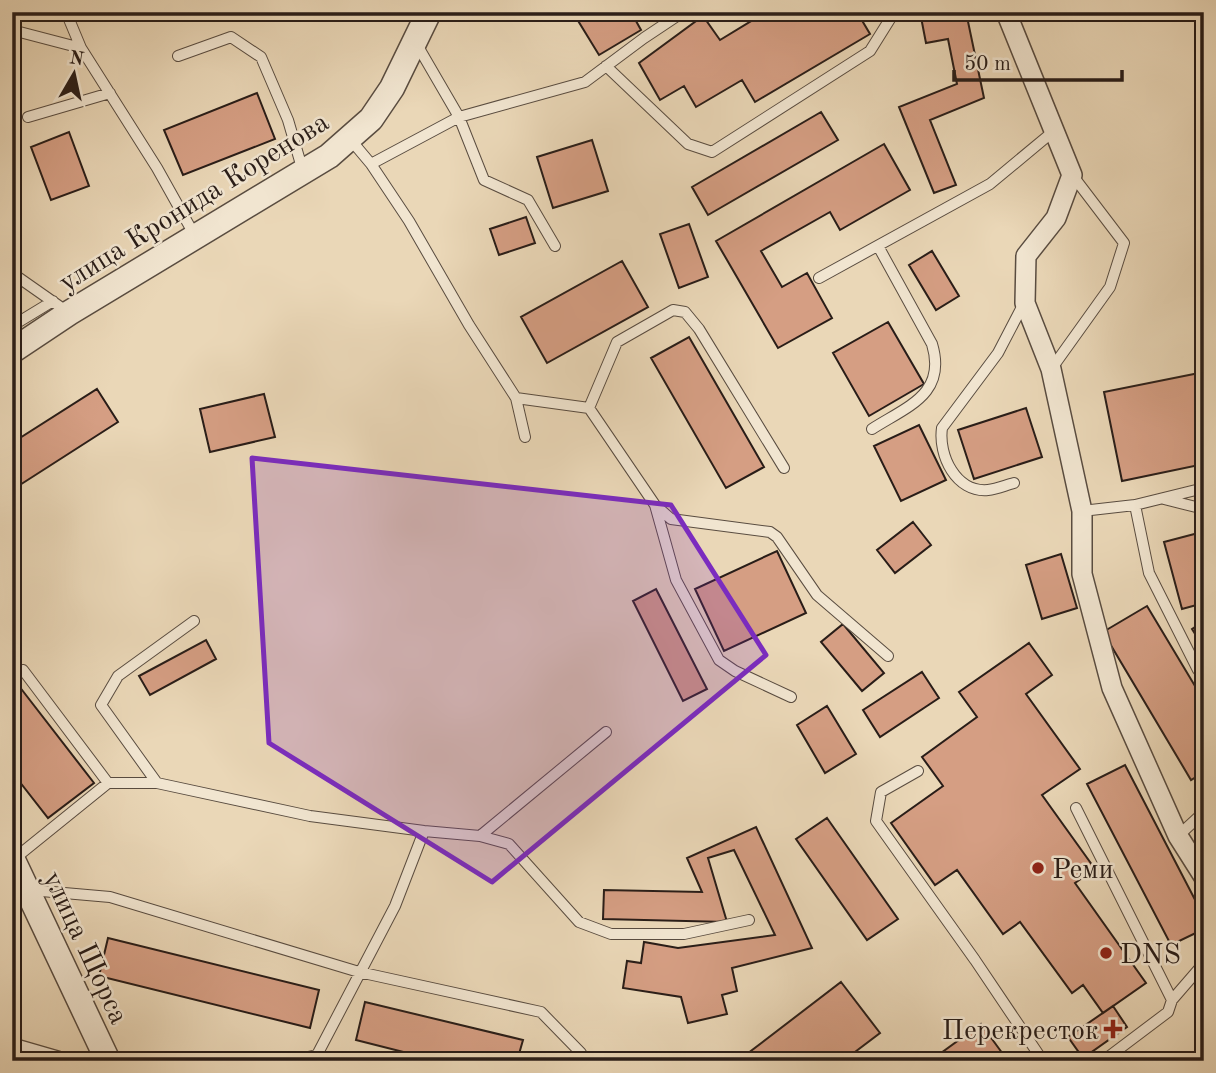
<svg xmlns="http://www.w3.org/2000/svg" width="1216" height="1073" font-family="'Old Standard TT',serif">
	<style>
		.building { fill: #d59e83; stroke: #291d18; stroke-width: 2 }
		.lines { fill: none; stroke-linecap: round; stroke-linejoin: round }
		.service-casing { stroke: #594c40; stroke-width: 12 }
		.minor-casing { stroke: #594c40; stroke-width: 22 }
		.tertiary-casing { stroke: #594c40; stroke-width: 27 }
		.service { stroke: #f1e5d0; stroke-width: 10 }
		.minor { stroke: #f1e5d0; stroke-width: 19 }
		.tertiary { stroke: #f1e5d0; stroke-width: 24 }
		.marked { fill: #7b2cbf; fill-opacity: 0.2; stroke: #7b2cbf; stroke-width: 5; stroke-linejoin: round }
		.poi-dot { fill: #8f2418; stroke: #f1e5d0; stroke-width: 2.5 }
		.labels { text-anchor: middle; stroke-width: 5; stroke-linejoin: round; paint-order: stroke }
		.street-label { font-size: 28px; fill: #291d18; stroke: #f1e5d0 }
		.poi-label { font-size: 28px; fill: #291d18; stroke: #f1e5d0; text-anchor: start }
	</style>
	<rect width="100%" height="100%" fill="#ead7b7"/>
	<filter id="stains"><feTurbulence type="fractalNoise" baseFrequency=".00286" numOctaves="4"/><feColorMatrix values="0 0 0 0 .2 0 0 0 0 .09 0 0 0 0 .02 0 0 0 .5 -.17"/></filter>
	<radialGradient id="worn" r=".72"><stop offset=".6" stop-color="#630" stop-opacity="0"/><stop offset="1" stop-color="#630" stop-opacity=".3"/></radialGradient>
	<path class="building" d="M 589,12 L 631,12 L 641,30 L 599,55 L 577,19 Z
		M 766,12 L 857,12 L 870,34 L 755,102 L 742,80 L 696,107 L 684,86 L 660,100 L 639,63 L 703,16 L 720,40 Z
		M 920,12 L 966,12 L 984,98 L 930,120 L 956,185 L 934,193 L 899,107 L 957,84 L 948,39 L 926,43 Z
		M 257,93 L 275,139 L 183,175 L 164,130 Z
		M 821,112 L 838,140 L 708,215 L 692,187 Z
		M 69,132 L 89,186 L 51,200 L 31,147 Z
		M 592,140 L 608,191 L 553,208 L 537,157 Z
		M 884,144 L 910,190 L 840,230 L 830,212 L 761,251 L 782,287 L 807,273 L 832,318 L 778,348 L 716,241 Z
		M 526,217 L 535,243 L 499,255 L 490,229 Z
		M 689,224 L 708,277 L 679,288 L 660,234 Z
		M 932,251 L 959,296 L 936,310 L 909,265 Z
		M 622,261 L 648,307 L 547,363 L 521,317 Z
		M 888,322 L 924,384 L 869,416 L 833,353 Z
		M 689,337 L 764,467 L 726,488 L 651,358 Z
		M 1204,372 L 1204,464 L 1122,481 L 1104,392 Z
		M 97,389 L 118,422 L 12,490 L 12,443 Z
		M 264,394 L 275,437 L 210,452 L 200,409 Z
		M 1026,408 L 1042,457 L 974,479 L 958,430 Z
		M 919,425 L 946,480 L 901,501 L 874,446 Z
		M 913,522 L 931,545 L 895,573 L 877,550 Z
		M 1202,532 L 1204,540 L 1204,603 L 1182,609 L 1164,542 Z
		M 777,551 L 806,613 L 724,651 L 695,589 Z
		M 1061,554 L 1077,608 L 1042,619 L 1026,565 Z
		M 656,589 L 707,689 L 683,701 L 633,601 Z
		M 1147,606 L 1204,701 L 1204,772 L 1191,780 L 1103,632 Z
		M 1204,621 L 1204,648 L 1192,629 Z
		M 843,624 L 884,673 L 862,691 L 821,642 Z
		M 206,640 L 216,659 L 150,695 L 139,676 Z
		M 1029,643 L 1052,675 L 1026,694 L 1080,769 L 1042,795 L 1095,869 L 1075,883 L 1146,983 L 1103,1013 L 1083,985 L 1072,993 L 1020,922 L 1003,934 L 957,870 L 935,885 L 891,823 L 943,786 L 922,757 L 977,717 L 959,692 Z
		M 922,672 L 939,698 L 880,737 L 863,710 Z
		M 12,677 L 94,783 L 48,818 L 12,772 Z
		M 827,706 L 856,754 L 825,773 L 797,725 Z
		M 1125,765 L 1204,917 L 1204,929 L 1171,945 L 1087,784 Z
		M 827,818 L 898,919 L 867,940 L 796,839 Z
		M 756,827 L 812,948 L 732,968 L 737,991 L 722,995 L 727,1014 L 688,1023 L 681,997 L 623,988 L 627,961 L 641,963 L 644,942 L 678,948 L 775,935 L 734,850 L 708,858 L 727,922 L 603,919 L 604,890 L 702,892 L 687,858 Z
		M 108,938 L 319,990 L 310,1028 L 99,976 Z
		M 841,982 L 880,1033 L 843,1061 L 746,1061 L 743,1057 Z
		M 365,1002 L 523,1040 L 517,1061 L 439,1061 L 356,1040 Z
		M 1113,1006 L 1127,1027 L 1083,1058 L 1068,1037 Z
		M 981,1024 L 1008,1061 L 930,1061 Z"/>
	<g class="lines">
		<defs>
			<path id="service" d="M 66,12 L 81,48 L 157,168 L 195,236
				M 12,30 L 81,48
				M 416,43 L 459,117 L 484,180 L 528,200 L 555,246
				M 178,56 L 231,37 L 261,57 L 288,120 L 300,161 L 308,169
				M 606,66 L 688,144 L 712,152 L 870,51 L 890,19 L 886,12
				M 28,117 L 110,93
				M 350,139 L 371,164 L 409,221 L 469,325 L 516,398 L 525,437
				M 371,164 L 459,117 L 585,82 L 644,38 L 683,12
				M 12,273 L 69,313
				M 819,278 L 990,184 L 1055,130
				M 12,326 L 53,301
				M 1052,368 L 1110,287 L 1124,243 L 1073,176
				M 516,398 L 589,408 L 655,505 L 671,519 L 770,532 L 777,537 L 817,595 L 888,656
				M 589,408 L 617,342 L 673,310 L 685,312 L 699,329 L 784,468
				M 872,429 C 908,406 947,394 932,344 L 878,246
				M 1014,483 C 1006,485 997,489 988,490 C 956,493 938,455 942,428 L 998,353 L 1024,303
				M 1164,499 L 1204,509
				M 655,505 L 676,580 L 719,660 L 735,671 L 791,697
				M 1135,505 L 1149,573 L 1198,670
				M 1082,511 L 1135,505 L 1204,488
				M 23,670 L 108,783
				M 918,771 L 881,792 L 876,821 L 975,960 L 1043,1061
				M 157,783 L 101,705 L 118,676 L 194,621
				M 1076,808 L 1172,1000
				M 480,836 L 606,732
				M 1178,836 L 1204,812
				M 14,859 L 108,783 L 157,783 L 310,816 L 424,831 L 480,836 L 509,844 L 579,922 L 611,934 L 684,934 L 749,920
				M 30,890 L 110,897 L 359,972 L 541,1012 L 581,1053
				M 290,1061 L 317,1055 L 395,906 L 424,831
				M 1103,1061 L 1168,1012 L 1172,1000 L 1204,963"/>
			<path id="minor" d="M 1006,12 L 1072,175 L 1056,218 L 1026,256 L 1025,303 L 1051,369 L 1082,511 L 1082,574 L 1112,688 L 1178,836 L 1204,877
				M 12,1048 L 57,1061"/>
			<path id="tertiary" d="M 12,351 L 69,313 L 329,156 L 371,119 L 392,88 L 429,12
				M 12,858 L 108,1061"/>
		</defs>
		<use href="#service" class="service-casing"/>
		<use href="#minor" class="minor-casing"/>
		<use href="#tertiary" class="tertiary-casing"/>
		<use href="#service" class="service"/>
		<use href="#minor" class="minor"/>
		<use href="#tertiary" class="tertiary"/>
	</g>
	<path class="marked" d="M 252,458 L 671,505 L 766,655 L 492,882 L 269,743 Z"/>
	<g class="poi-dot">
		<circle cx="1038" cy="868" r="7"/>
		<circle cx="1106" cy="953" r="7"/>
		<path d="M1109.5 1018.5h7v7h7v7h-7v7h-7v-7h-7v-7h7z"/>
	</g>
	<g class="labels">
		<g class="street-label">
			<text transform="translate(193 201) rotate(-32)" y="10">улица Кронида Коренова</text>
			<text transform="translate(87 947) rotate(65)" y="10">улица Щорса</text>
		</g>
		<g class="poi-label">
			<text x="1052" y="878">Реми</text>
			<text x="1120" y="963">DNS</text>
			<text x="1099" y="1039" text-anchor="end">Перекресток</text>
		</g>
	</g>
	<rect width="1216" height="1073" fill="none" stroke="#ead7b7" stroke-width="42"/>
	<rect x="14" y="14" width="1188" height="1045" fill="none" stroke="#291d18" stroke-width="3.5"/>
	<rect x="21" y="21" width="1174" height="1031" fill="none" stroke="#291d18" stroke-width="2"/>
	<g transform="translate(74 74) rotate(9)" stroke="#f1e5d0" stroke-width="5" paint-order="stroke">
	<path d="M0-5L12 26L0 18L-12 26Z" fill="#291d18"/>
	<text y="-10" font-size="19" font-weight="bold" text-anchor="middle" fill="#291d18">N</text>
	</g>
	<path d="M954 70v10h168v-10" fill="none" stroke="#291d18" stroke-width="3.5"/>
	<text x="964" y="70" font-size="21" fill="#291d18" stroke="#f1e5d0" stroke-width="5" paint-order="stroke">50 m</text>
	<rect width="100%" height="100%" filter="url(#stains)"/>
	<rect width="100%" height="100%" fill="url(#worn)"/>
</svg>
